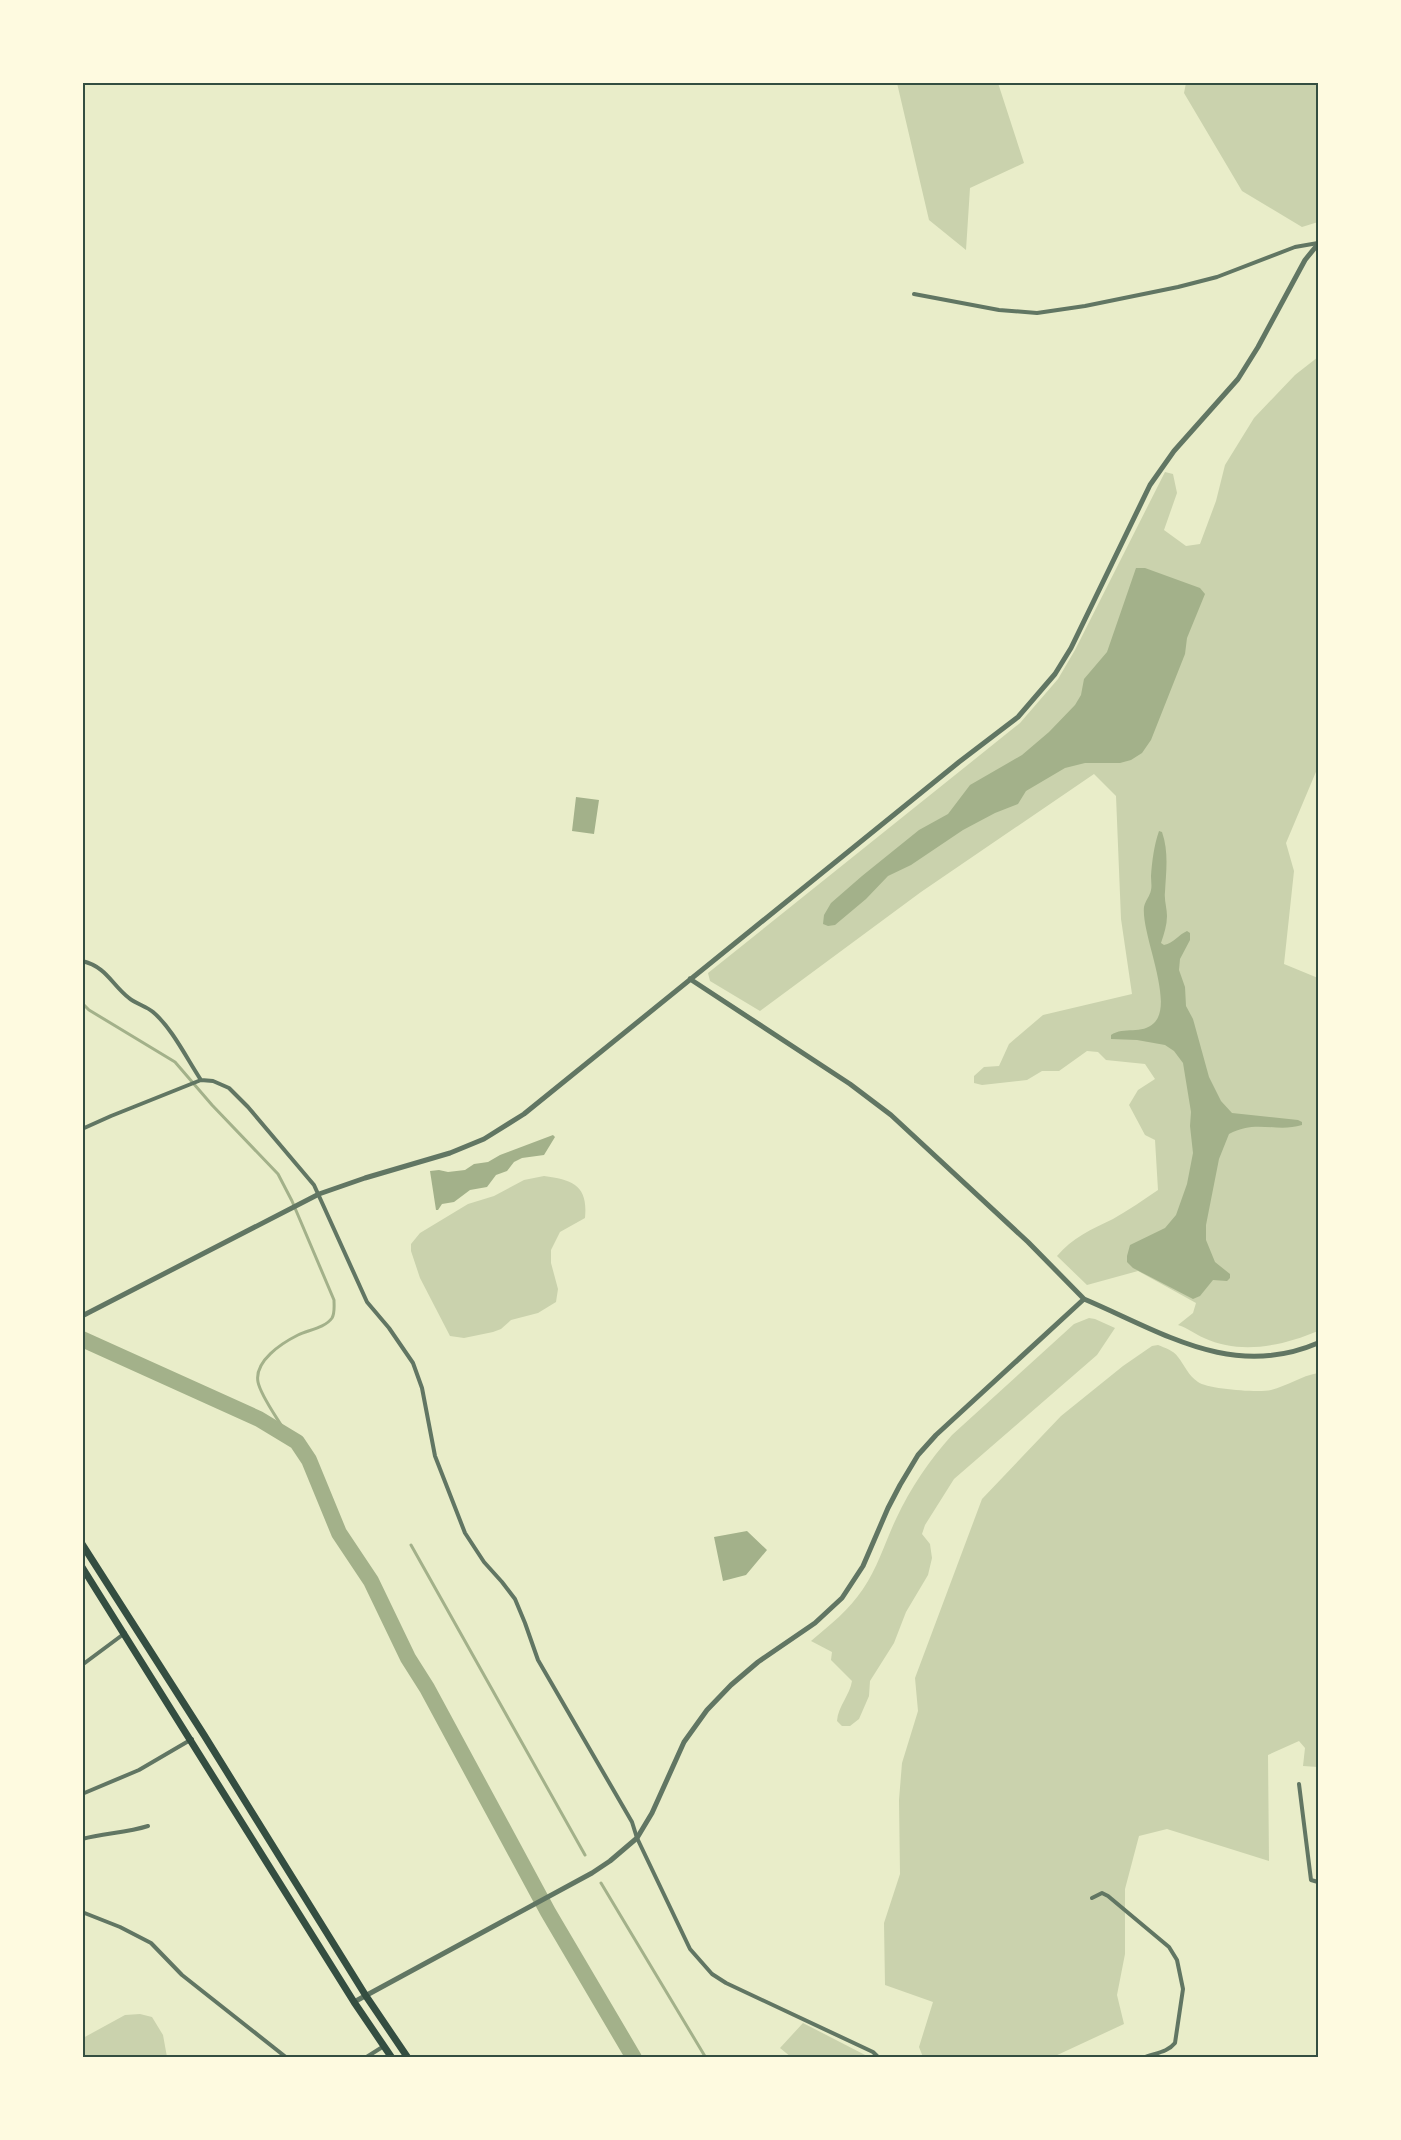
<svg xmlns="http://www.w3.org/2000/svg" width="1401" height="2140" font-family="Lora,serif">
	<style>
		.green { fill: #cad2ad }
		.water { fill: #a3b18a }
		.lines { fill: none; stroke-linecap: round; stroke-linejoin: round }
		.stream { stroke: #a3b18a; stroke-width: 3 }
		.river { stroke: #a3b18a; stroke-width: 16 }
		.minor { stroke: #617663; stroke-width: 4 }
		.tertiary { stroke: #617663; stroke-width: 5 }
		.primary { stroke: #344e41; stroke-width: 7 }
		.neatline { fill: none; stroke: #344e41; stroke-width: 2 }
	</style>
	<rect width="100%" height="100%" fill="#e9edc9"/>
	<path class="green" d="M 897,83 L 998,83 L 1024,163 L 970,188 L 966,250 L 929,220 Z
		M 1186,83 L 1318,83 L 1318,222 L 1302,227 L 1242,191 L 1184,93 Z
		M 1318,357 L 1318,767 L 1286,843 L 1294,871 L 1284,964 L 1318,978 L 1318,1331 C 1282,1346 1241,1355 1204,1338 C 1195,1334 1188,1328 1178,1325 L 1193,1313 L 1196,1303 L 1138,1271 L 1087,1285 L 1057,1256 C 1072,1238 1092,1229 1113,1219 C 1129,1210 1143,1200 1158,1190 L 1155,1140 L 1145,1135 L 1129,1105 L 1138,1090 L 1155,1079 L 1145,1064 L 1106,1060 L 1098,1052 L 1087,1051 L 1059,1071 L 1042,1071 L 1027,1080 L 982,1085 L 974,1083 L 974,1076 L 984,1067 L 999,1066 L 1009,1044 L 1043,1015 L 1132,994 L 1121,919 L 1116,796 L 1094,774 L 921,892 L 760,1011 L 710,981 L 708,973 L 1020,723 L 1058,679 L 1075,650 L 1165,472 L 1173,474 L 1177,493 L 1164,530 L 1186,546 L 1200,544 L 1216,501 L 1225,465 L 1254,418 L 1295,375 Z
		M 544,1176 C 574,1180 588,1186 585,1218 L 560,1232 L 551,1250 L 551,1263 L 558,1289 L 556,1302 L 538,1313 L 511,1320 L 501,1329 L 493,1332 L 464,1338 L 450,1336 L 420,1278 L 411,1251 L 411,1244 L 420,1233 L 468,1204 L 494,1196 L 524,1180 Z
		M 1089,1318 L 1095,1319 L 1115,1328 L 1097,1355 L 954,1479 L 925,1525 L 922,1534 L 930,1544 L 932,1558 L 928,1575 L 906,1612 L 894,1643 L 870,1681 L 869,1696 L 859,1719 L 850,1726 L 842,1726 L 837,1721 C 838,1706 850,1695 852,1681 L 831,1660 L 832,1652 L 811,1641 C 830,1625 849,1610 863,1589 C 878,1567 885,1542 896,1519 C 911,1487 929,1461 952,1435 L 1074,1324 Z
		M 1158,1345 C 1165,1348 1173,1350 1178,1357 C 1185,1366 1188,1375 1198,1382 C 1207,1389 1259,1393 1271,1390 C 1287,1386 1301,1376 1318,1373 L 1318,1767 L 1303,1766 L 1305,1748 L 1299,1741 L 1268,1755 L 1269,1861 L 1167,1829 L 1139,1836 L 1125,1889 L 1125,1954 L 1117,1995 L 1124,2024 L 1053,2057 L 923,2057 L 919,2047 L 933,2002 L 885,1985 L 884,1923 L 900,1874 L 899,1800 L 902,1763 L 918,1711 L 915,1678 L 982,1499 L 1061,1416 L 1123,1366 L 1152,1346 Z
		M 140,2014 L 152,2017 L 163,2035 L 167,2057 L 83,2057 L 83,2038 L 125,2015 Z
		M 803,2023 L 869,2057 L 870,2057 L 791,2057 L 780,2048 Z"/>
	<path class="water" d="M 1136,568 L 1145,568 L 1200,588 L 1205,594 L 1187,638 L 1185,654 L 1151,740 L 1142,753 L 1131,760 L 1120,763 L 1085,763 L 1065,768 L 1026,791 L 1018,804 L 995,813 L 963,830 L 911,865 L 888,876 L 866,899 L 835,925 L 828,926 L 823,924 L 824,915 L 831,903 L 862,876 L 919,830 L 948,814 L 970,785 L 1022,755 L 1049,732 L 1075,705 L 1081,695 L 1084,679 L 1107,652 Z
		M 576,797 L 599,800 L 594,834 L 572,831 Z
		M 1159,831 L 1162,832 C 1169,852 1166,872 1165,892 C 1164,900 1167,908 1167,916 C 1167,925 1164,934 1161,943 L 1164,945 C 1174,943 1178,935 1187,931 L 1190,933 L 1190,940 L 1180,959 L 1179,970 L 1185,987 L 1186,1006 L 1193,1019 L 1209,1077 L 1221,1101 L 1232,1113 L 1298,1120 L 1302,1122 L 1302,1125 C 1276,1133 1256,1119 1229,1134 L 1219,1159 L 1206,1225 L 1206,1240 L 1215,1262 L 1230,1274 L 1230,1278 L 1227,1281 L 1213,1280 L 1200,1296 L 1193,1299 L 1133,1268 L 1127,1262 L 1127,1256 L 1130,1245 L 1165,1228 L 1176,1215 L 1187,1184 L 1193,1153 L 1190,1126 L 1191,1112 L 1183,1063 L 1174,1051 L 1165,1045 L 1137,1040 L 1111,1039 L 1111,1035 C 1124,1026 1142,1035 1154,1023 C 1175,1003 1141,934 1144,907 C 1145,901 1150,896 1151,890 C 1152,886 1151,881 1151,876 C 1152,862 1154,845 1159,831 Z
		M 553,1135 L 555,1137 L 544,1155 L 522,1158 L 514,1162 L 507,1171 L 496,1175 L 487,1187 L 470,1190 L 454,1202 L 442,1204 L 438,1210 L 436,1210 L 430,1171 L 439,1170 L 448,1172 L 465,1170 L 474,1164 L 488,1162 L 500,1155 Z
		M 747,1531 L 767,1550 L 746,1575 L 723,1581 L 714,1537 Z"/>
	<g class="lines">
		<path class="stream" d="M 82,1003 L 89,1010 L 175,1062 L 212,1105 L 278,1174 L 292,1201 L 334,1300 C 334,1306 335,1313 332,1318 C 325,1328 308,1330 298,1335 C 282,1343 254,1361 258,1382 C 261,1397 279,1420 287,1435
			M 411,1545 L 585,1855
			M 601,1883 L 706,2058"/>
		<path class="river" d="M 82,1339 L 259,1419 L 297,1442 L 309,1460 L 339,1533 L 371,1581 L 408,1658 L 427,1688 L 548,1912 L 634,2058"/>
		<path class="minor" d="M 914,294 L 999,310 L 1037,313 L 1085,306 L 1178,287 L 1217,277 L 1295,247 L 1318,243
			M 82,961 C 107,967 111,984 129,998 C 136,1004 146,1006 153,1012 C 172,1028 187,1059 201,1080
			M 82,1129 L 111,1116 L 201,1080 L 213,1081 L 229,1088 L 248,1107 L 314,1185 L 367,1302 L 389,1328 L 413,1363 L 422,1388 L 435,1456 L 465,1533 L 484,1562 L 502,1582 L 515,1599 L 525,1623 L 538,1660 L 632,1822 L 637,1838 L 690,1949 L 712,1974 L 726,1983 L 873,2052 L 879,2058
			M 82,1665 L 125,1633
			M 1299,1784 L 1311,1880 L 1318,1882
			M 82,1794 L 139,1770 L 192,1739
			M 82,1839 C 104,1833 126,1833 148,1826
			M 1092,1898 L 1102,1893 L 1108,1896 L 1169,1947 L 1177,1960 L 1183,1989 L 1175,2043 C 1167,2053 1154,2053 1143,2058
			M 82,1912 L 120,1927 L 151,1943 L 182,1975 L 287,2058
			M 365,2058 L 384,2046"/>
		<path class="tertiary" d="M 1084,1299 C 1162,1332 1232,1380 1318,1343
			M 82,1316 L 319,1194 L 365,1178 L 450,1153 L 484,1139 L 524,1114 L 959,762 L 1018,717 L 1055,674 L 1071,648 L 1150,485 L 1174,451 L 1238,379 L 1258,347 L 1305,260 L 1318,244
			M 354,2002 L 592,1873 L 610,1861 L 637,1838 L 652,1813 L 684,1742 L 707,1710 L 731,1685 L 758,1662 L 815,1623 L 842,1598 L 863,1566 L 888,1508 L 900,1485 L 918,1455 L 936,1435 L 1084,1299 L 1028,1242 L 891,1115 L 850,1084 L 690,979"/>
		<path class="primary" d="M 82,1544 L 204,1735 L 366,1996 L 408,2058
			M 82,1567 L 354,2002 L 392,2058"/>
	</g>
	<rect width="1401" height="2140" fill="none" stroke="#fefae0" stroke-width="168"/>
	<rect x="84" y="84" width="1233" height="1972" class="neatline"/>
</svg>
